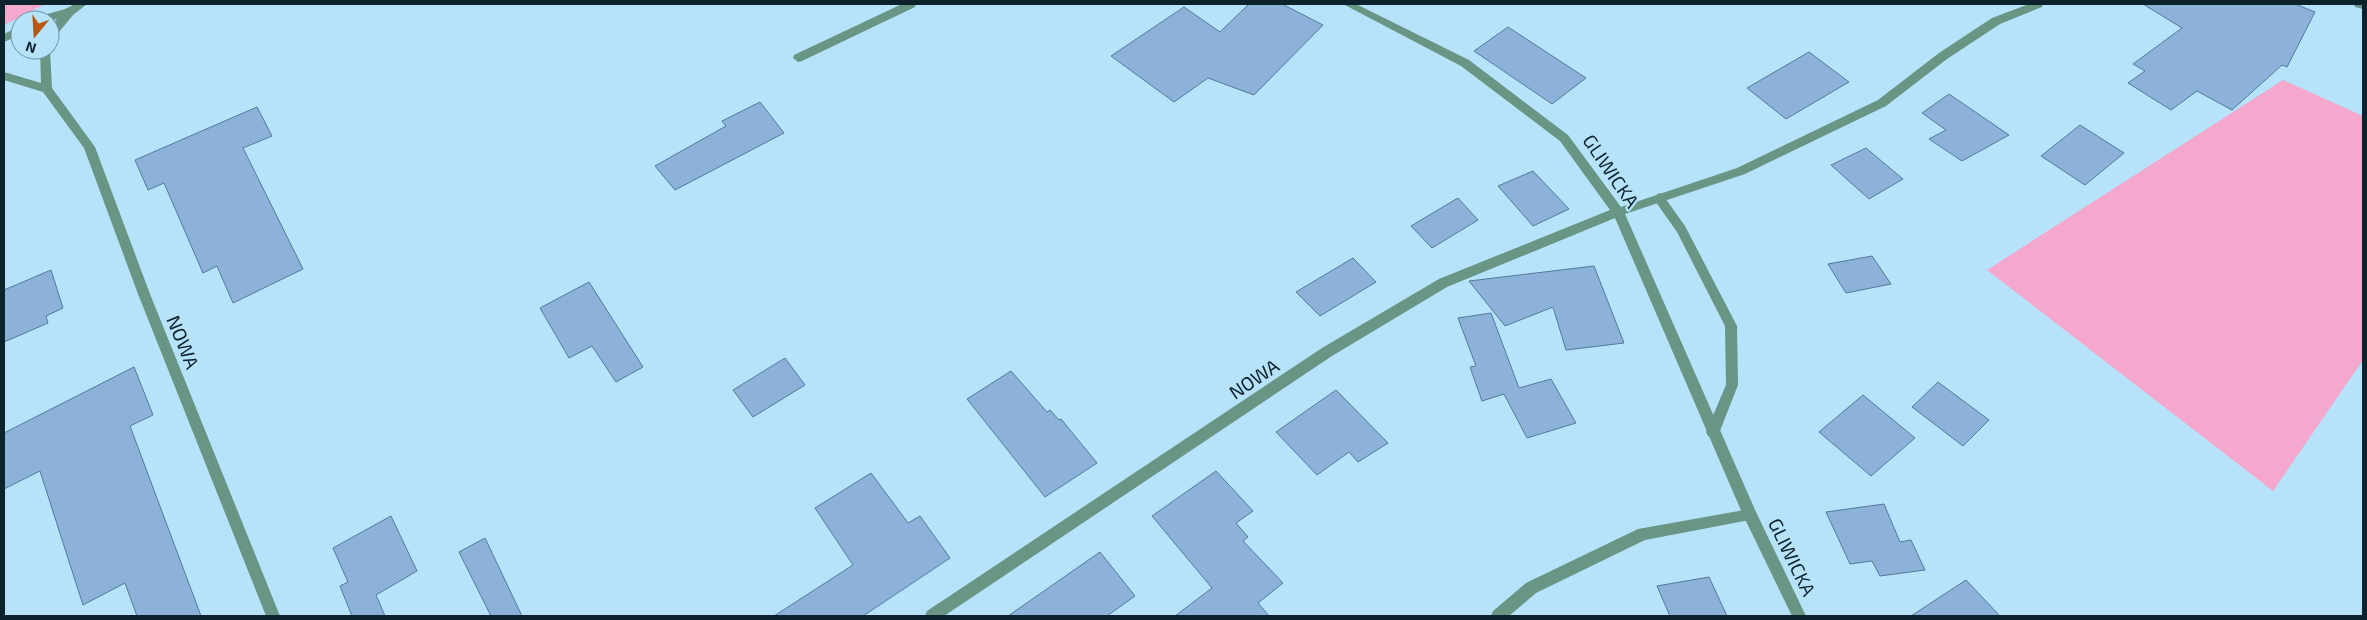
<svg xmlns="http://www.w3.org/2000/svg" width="2367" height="620" font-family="'Exo 2',sans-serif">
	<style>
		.green { fill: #f4a8cd }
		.building { fill: #8cb2d9; stroke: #53789c }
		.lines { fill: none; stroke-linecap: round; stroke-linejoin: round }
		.service { fill: #689584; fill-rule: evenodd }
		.minor { fill: #689584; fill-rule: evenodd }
		.labels { text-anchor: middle; stroke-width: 4.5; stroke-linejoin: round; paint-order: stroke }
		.street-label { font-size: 19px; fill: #0c232d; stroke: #b6e3f9 }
	</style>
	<rect width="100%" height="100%" fill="#b6e3f9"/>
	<path class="green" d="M 4,4 L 45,4 L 4,25 Z
		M 2283,80 L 2363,116 L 2363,360 L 2273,491 L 1987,270 Z"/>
	<path class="building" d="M 1249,4 L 1282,4 L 1323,25 L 1254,95 L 1208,78 L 1174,102 L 1111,56 L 1184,7 L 1220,32 Z
		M 2143,4 L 2295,4 L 2315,12 L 2287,67 L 2282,65 L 2232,110 L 2197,91 L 2171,110 L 2128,83 L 2145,71 L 2133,64 L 2182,28 Z
		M 1508,27 L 1586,78 L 1552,104 L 1474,51 Z
		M 1809,52 L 1849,82 L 1786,119 L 1747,88 Z
		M 1949,94 L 2009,135 L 1962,161 L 1929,139 L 1946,130 L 1922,113 Z
		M 760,102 L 784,133 L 675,190 L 655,166 L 726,126 L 722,121 Z
		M 257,107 L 272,136 L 243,148 L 303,269 L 233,303 L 217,266 L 203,273 L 164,183 L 148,190 L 135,160 Z
		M 2080,125 L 2124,153 L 2085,185 L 2041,156 Z
		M 1866,148 L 1903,179 L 1869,199 L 1831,165 Z
		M 1533,171 L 1569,209 L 1533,226 L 1498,186 Z
		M 1458,198 L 1478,220 L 1432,248 L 1411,226 Z
		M 1872,256 L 1891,284 L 1846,293 L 1828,264 Z
		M 1353,258 L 1376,282 L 1320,316 L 1296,292 Z
		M 1594,266 L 1624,343 L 1566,350 L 1553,307 L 1505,326 L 1469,281 Z
		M 51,270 L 63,308 L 46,316 L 48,323 L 4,342 L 4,290 Z
		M 589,282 L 643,367 L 616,382 L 592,346 L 569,358 L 540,308 Z
		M 1491,313 L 1519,388 L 1551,379 L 1576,423 L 1527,438 L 1504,394 L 1482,401 L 1470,367 L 1476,366 L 1458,318 Z
		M 785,358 L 805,385 L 753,417 L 733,390 Z
		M 134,367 L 153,415 L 130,426 L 201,616 L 137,616 L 125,583 L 83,605 L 40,471 L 4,489 L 4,433 Z
		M 1011,371 L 1047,412 L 1050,410 L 1059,420 L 1061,419 L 1097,463 L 1045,497 L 967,399 Z
		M 1938,382 L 1989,420 L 1963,446 L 1912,407 Z
		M 1336,390 L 1388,443 L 1358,462 L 1349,452 L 1317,475 L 1276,432 Z
		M 1863,395 L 1915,438 L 1871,476 L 1819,432 Z
		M 1216,471 L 1253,511 L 1236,523 L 1248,537 L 1243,541 L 1283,583 L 1258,603 L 1269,616 L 1175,616 L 1212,588 L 1152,516 Z
		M 871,473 L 908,523 L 920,516 L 950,558 L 863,616 L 774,616 L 853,565 L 815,508 Z
		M 1884,504 L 1900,542 L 1911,540 L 1925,570 L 1880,576 L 1872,561 L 1850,564 L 1826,512 Z
		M 391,516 L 417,571 L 376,595 L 385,616 L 352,616 L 340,586 L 348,582 L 333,548 Z
		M 485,538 L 522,616 L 491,616 L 459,552 Z
		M 1100,552 L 1135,596 L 1107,616 L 1008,616 Z
		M 1709,577 L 1727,616 L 1670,616 L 1657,586 Z
		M 1966,580 L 2000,616 L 1911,616 Z"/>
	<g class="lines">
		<path class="service" d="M 902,4 L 916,4 L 915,7 L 802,61 L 798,62 L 793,58 L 794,55 Z
			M 1659,193 L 1663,195 L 1685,226 L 1737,326 L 1738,385 L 1718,436 L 1713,438 L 1708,436 L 1706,432 L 1726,385 L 1725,326 L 1677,232 L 1653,198 Z
			M 1750,509 L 1755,511 L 1757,515 L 1755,519 L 1645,540 L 1536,593 L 1509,616 L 1491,616 L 1493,611 L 1526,583 L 1638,529 Z"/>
		<path class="minor" d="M 75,4 L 87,4 L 73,15 L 54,38 L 50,39 L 50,28 L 57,19 L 50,21 L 36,20 L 37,17 L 65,9 Z
			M 1343,4 L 1356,4 L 1469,60 L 1568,135 L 1621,207 L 1737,168 L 1878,100 L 1939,53 L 1992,18 L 2029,4 L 2043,4 L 2042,7 L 2000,24 L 1947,59 L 1886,106 L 1745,174 L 1625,214 L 1756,512 L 1806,616 L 1792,616 L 1743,515 L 1615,218 L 1447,287 L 1332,356 L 944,616 L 925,616 L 927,611 L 1322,348 L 1439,279 L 1610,210 L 1560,141 L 1461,66 Z
			M 2354,4 L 2363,4 L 2363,9 L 2355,7 Z
			M 20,26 L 20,35 L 4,42 L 4,34 Z
			M 40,50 L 50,50 L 52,88 L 95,147 L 150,294 L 280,616 L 266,616 L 138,294 L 84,148 L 43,92 L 4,80 L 4,72 L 41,83 Z"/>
	</g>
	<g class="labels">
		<g class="street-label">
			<text transform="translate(1611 171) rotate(56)" y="7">GLIWICKA</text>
			<text transform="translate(183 342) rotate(68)" y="7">NOWA</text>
			<text transform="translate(1254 379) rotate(-34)" y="7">NOWA</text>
			<text transform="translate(1792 557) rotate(64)" y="7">GLIWICKA</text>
		</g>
	</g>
	<rect width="2367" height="620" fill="none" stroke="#0c232d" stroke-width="10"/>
	<g transform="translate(35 35) rotate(198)"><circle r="24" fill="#b6e3f9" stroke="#7296a7"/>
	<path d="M0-4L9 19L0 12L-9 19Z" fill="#b75713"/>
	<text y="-8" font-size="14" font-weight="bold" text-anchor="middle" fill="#0c232d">N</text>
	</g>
</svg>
